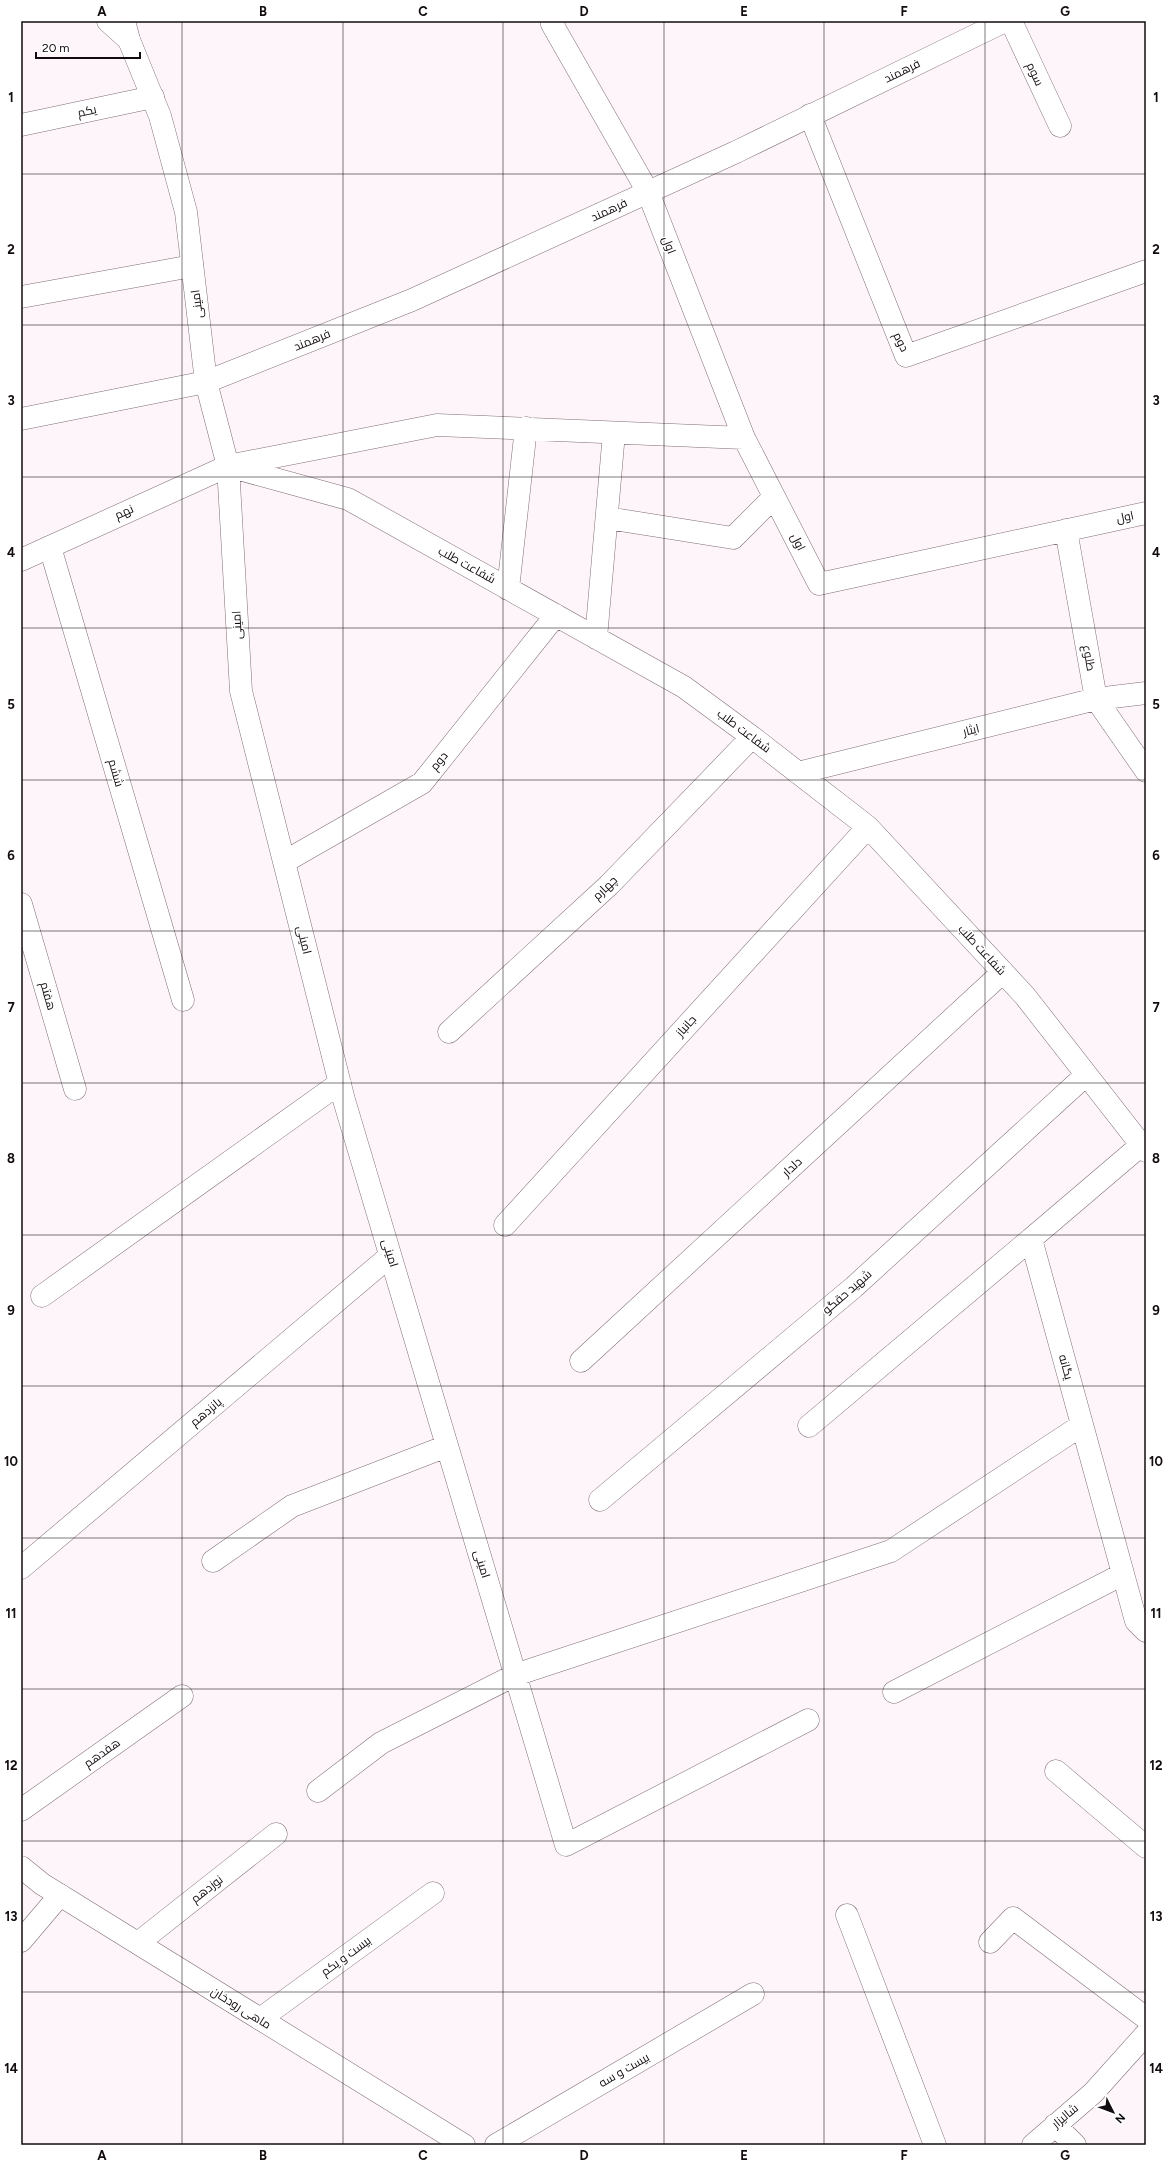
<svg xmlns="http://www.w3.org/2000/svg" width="1167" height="2166" font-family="Figtree,Cairo,sans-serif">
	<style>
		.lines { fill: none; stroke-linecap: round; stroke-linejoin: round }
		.minor-casing { stroke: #806e77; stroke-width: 23 }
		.major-casing { stroke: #806e77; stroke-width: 23 }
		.minor { stroke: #fff; stroke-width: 22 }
		.major { stroke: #fff; stroke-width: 22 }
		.grid { fill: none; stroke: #120b0f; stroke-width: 1; stroke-opacity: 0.55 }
		.labels { text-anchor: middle; stroke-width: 3; stroke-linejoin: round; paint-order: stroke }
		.street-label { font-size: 12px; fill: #120b0f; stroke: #fff }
		.neatline { fill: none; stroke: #120b0f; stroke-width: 1.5 }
		.grid-label { font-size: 13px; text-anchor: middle; font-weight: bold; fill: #120b0f }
	</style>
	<rect width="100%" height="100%" fill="#fdf5f9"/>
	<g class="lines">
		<defs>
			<path id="minor" d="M 108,21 L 129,40
				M 554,21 L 552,24 L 648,192 L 744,438 L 819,584 L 1146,513
				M 1011,21 L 1060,126
				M 810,115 L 906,356 L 1146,271
				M 21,125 L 153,97
				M 21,297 L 192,266
				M 21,419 L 206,382
				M 233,465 L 437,425 L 744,438
				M 228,466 L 241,691 L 344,1100 L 566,1845 L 808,1720
				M 228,466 L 348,499 L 684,687 L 752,737 L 868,827 L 1025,996 L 1146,1151
				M 607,518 L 733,538 L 774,497
				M 1066,530 L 1096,699 L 1146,771
				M 50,547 L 183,1000
				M 508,589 L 526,428
				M 596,638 L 614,433
				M 798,773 L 1096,699 L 1146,693
				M 284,862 L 422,783 L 556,615
				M 21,904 L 75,1089
				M 449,1032 L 609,885 L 752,737
				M 1146,1141 L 1031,1239 L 1136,1621 L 1146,1631
				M 505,1225 L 868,827
				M 42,1296 L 340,1083
				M 581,1361 L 1003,972
				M 809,1426 L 1031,1239
				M 600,1500 L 854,1287 L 1086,1075
				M 213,1561 L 292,1506 L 447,1446
				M 21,1568 L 390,1256
				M 894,1692 L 1123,1574
				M 1056,1771 L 1146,1847
				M 318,1791 L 381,1743 L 515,1675 L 891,1551 L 1082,1425
				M 21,1810 L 182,1696
				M 847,1915 L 935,2145
				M 21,1941 L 60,1895
				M 990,1942 L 1013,1918 L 1146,2018
				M 138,1943 L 276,1834
				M 260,2019 L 433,1893
				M 1055,2125 L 1075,2145
				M 496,2145 L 753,1994
				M 1033,2145 L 1093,2093 L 1146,2034"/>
			<path id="major" d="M 206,382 L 412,300 L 736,152 L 1005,21
				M 21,560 L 228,466 L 206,382 L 186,212 L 160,116 L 129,40 L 124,21
				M 21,1867 L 42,1884 L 464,2145"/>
		</defs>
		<use href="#minor" class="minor-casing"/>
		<use href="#major" class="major-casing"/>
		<use href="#minor" class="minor"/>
		<use href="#major" class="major"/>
	</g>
	<path class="grid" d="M 182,21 L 182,2145M 343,21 L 343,2145M 503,21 L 503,2145M 664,21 L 664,2145M 824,21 L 824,2145M 985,21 L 985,2145M 21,174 L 1146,174M 21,325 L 1146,325M 21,477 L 1146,477M 21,628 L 1146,628M 21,780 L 1146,780M 21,931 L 1146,931M 21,1083 L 1146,1083M 21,1235 L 1146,1235M 21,1386 L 1146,1386M 21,1538 L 1146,1538M 21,1689 L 1146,1689M 21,1841 L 1146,1841M 21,1992 L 1146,1992"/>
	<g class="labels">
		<g class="street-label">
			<text transform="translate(902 71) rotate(-26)" y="4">فرهمند</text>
			<text transform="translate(1035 74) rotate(65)" y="4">سوم</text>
			<text transform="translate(87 111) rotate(-12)" y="4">یکم</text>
			<text transform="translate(609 210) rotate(-25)" y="4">فرهمند</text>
			<text transform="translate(669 245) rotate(69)" y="4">اول</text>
			<text transform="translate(197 304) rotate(-97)" y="4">امینی</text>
			<text transform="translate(312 340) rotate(-22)" y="4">فرهمند</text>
			<text transform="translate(901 342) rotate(64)" y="4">دوم</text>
			<text transform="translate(124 512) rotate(-24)" y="4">نهم</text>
			<text transform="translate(1125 517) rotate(-12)" y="4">اول</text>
			<text transform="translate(798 542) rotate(63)" y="4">اول</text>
			<text transform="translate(467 565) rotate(29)" y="4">شفاعت طلب</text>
			<text transform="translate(237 625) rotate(-93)" y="4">امینی</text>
			<text transform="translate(1089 658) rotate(80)" y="4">طلوع</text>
			<text transform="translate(971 730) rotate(-14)" y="4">ایثار</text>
			<text transform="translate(744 731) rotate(37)" y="4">شفاعت طلب</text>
			<text transform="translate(439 761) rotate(-51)" y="4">دوم</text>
			<text transform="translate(116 773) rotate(74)" y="4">ششم</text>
			<text transform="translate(605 888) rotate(-44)" y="4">چهارم</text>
			<text transform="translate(304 940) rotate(76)" y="4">امینی</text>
			<text transform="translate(982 950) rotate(47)" y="4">شفاعت طلب</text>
			<text transform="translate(48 996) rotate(74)" y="4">هفتم</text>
			<text transform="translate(686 1026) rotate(-48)" y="4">جانباز</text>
			<text transform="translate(792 1167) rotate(-43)" y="4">دلدار</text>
			<text transform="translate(390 1253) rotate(73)" y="4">امینی</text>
			<text transform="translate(847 1292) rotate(-41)" y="4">شهید حقگو</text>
			<text transform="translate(1066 1367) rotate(75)" y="4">یگانه</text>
			<text transform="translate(206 1412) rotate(-40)" y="4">پانزدهم</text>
			<text transform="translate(482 1564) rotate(73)" y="4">امینی</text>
			<text transform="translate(102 1753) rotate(-35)" y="4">هفدهم</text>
			<text transform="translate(207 1889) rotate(-38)" y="4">نوزدهم</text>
			<text transform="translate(346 1956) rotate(-36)" y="4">بیست و یکم</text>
			<text transform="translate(241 2008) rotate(32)" y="4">ماهی رودخان</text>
			<text transform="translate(624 2070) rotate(-30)" y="4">بیست و سه</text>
			<text transform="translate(1065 2116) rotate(-40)" y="4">شالیزار</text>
		</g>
	</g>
	<rect width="1167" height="2166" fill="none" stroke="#ffffff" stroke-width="44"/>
	<g transform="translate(1113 2112) rotate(132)" stroke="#ffffff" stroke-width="3" paint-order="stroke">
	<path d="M0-3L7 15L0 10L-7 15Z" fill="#120b0f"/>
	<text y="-6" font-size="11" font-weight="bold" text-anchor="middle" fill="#120b0f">N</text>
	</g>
	<path d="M36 52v6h104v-6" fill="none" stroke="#120b0f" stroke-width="2"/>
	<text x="42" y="52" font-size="12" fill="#120b0f" stroke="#ffffff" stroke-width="3" paint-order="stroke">20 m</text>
	<rect x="22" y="22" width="1123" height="2122" class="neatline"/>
	<g class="grid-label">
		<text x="102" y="16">A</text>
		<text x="263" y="16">B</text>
		<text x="423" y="16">C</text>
		<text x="584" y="16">D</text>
		<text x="744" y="16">E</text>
		<text x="904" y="16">F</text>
		<text x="1065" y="16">G</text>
		<text x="11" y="102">1</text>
		<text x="1156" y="102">1</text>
		<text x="11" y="254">2</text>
		<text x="1156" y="254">2</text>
		<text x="11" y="405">3</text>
		<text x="1156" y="405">3</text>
		<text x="11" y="557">4</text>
		<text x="1156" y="557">4</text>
		<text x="11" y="709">5</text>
		<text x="1156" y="709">5</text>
		<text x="11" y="860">6</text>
		<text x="1156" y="860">6</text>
		<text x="11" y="1012">7</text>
		<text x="1156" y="1012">7</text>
		<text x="11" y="1163">8</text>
		<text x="1156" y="1163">8</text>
		<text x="11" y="1315">9</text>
		<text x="1156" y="1315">9</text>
		<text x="11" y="1466">10</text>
		<text x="1156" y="1466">10</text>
		<text x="11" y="1618">11</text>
		<text x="1156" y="1618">11</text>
		<text x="11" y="1770">12</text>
		<text x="1156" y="1770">12</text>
		<text x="11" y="1921">13</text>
		<text x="1156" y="1921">13</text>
		<text x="11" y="2073">14</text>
		<text x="1156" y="2073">14</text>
		<text x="102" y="2160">A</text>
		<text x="263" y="2160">B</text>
		<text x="423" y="2160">C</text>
		<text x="584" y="2160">D</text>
		<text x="744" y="2160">E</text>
		<text x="904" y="2160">F</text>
		<text x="1065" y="2160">G</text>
	</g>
</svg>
